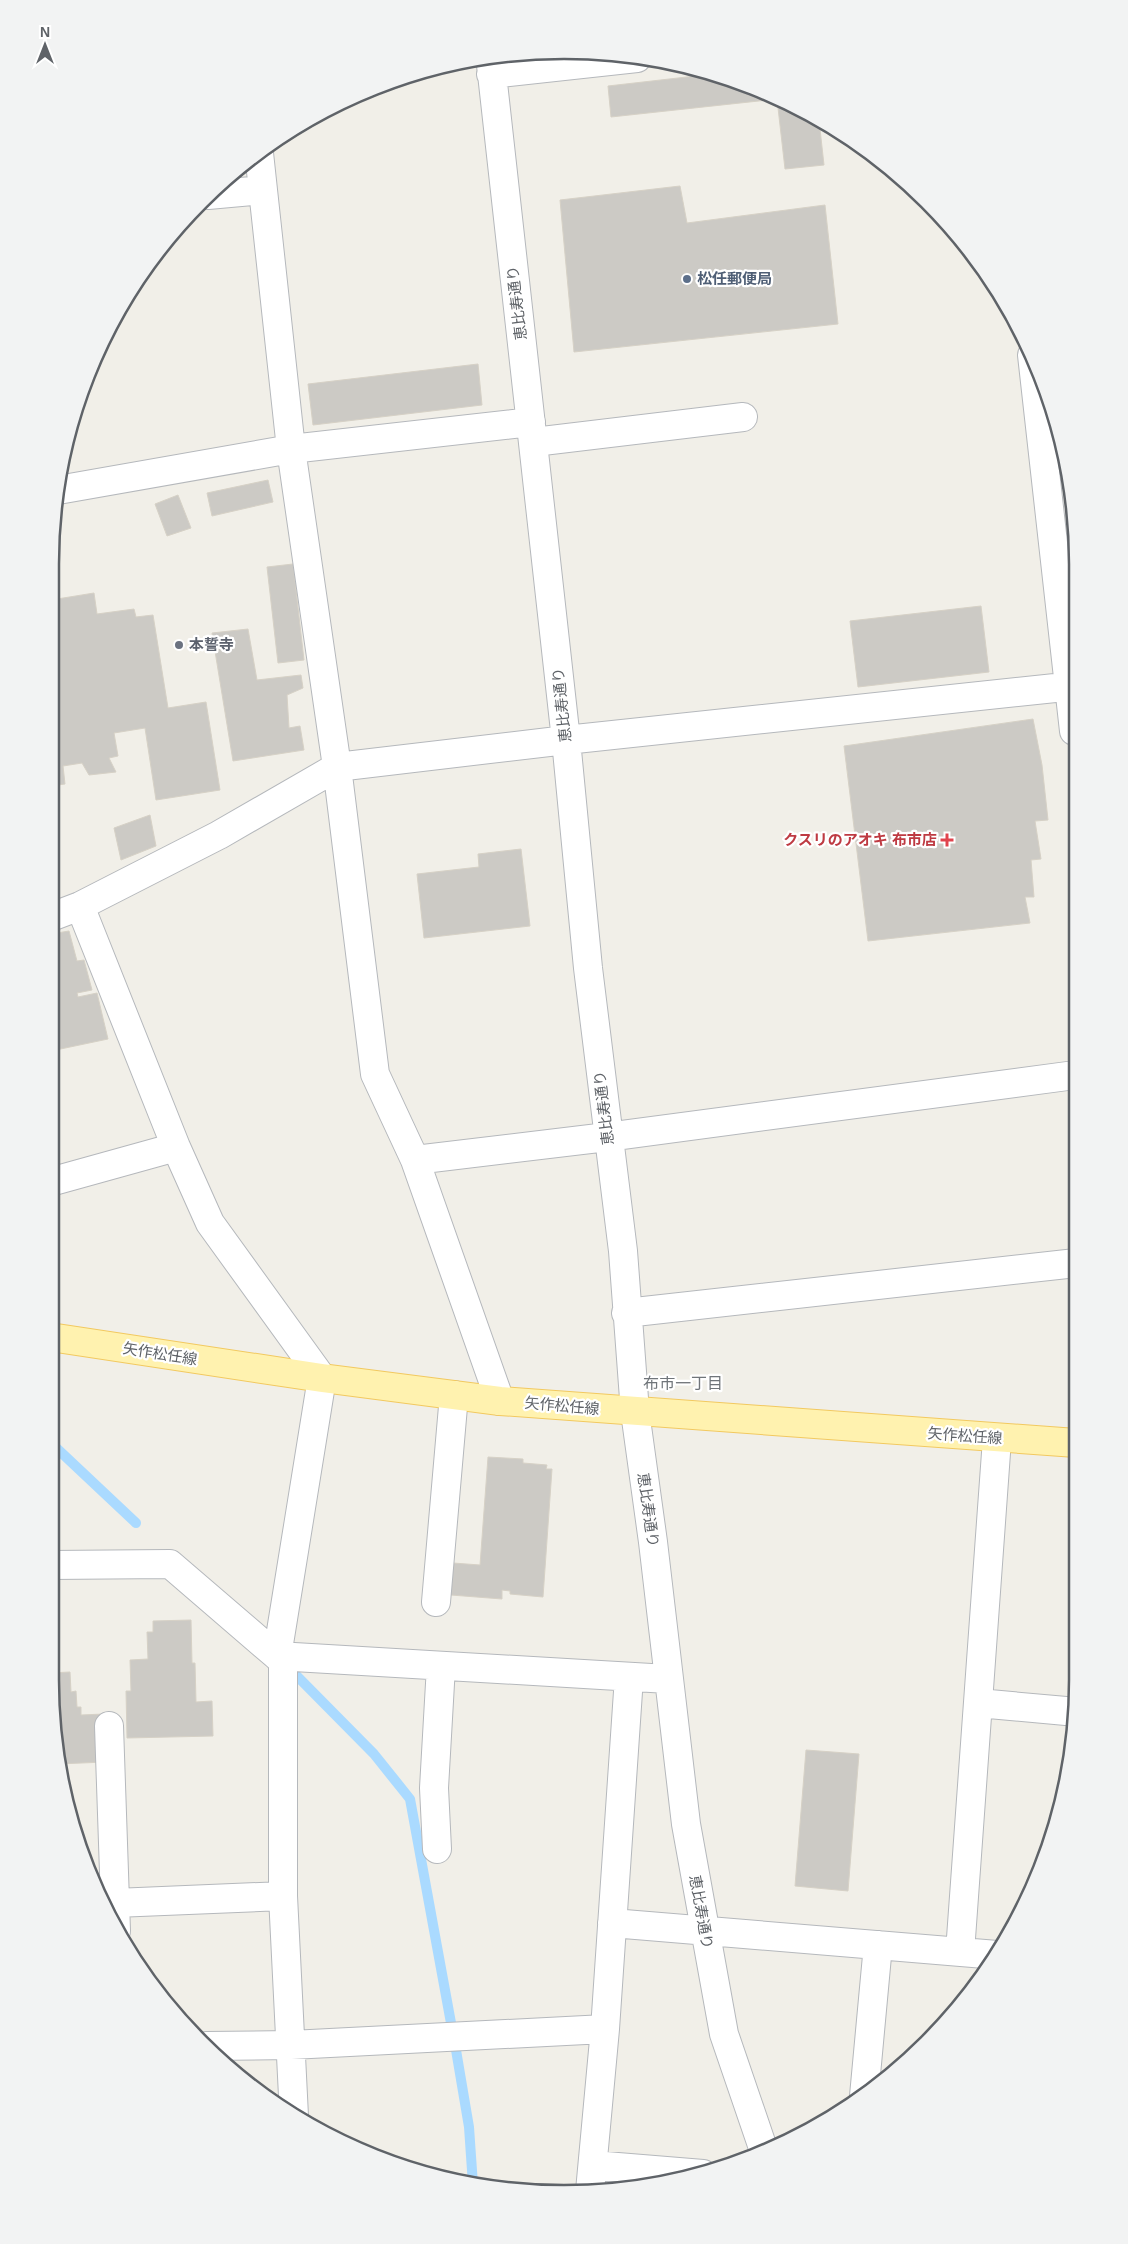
<svg xmlns="http://www.w3.org/2000/svg" width="1128" height="2244" font-family="Arial,'Noto Sans JP',sans-serif">
	<style>
		.lines { fill: none; stroke-linecap: round; stroke-linejoin: round }
		.stream { stroke: #aadaff; stroke-width: 10 }
		.building { fill: #cccac5; stroke: #d6d1c6 }
		.minor-casing { stroke: #b5b8bc; stroke-width: 30 }
		.major-casing { stroke: #f2c960; stroke-width: 30 }
		.minor { stroke: #fff; stroke-width: 28 }
		.major { stroke: #fff2af; stroke-width: 28 }
		.service-dot { fill: #5c6f8a; stroke: #fff; stroke-width: 2 }
		.worship-dot { fill: #6b7280; stroke: #fff; stroke-width: 2 }
		.health-dot { fill: #e0444e; stroke: #fff; stroke-width: 2 }
		.labels { text-anchor: middle; stroke-width: 4.5; stroke-linejoin: round; paint-order: stroke }
		.service-label { font-size: 15px; font-weight: bold; fill: #4e5e75; stroke: #fff; text-anchor: start }
		.street-label { font-size: 15px; fill: #5f6368; stroke: #fff }
		.worship-label { font-size: 15px; font-weight: bold; fill: #5b616d; stroke: #fff; text-anchor: start }
		.health-label { font-size: 15px; font-weight: bold; fill: #be3a42; stroke: #fff; text-anchor: end }
		.neighbourhood-label { font-size: 16px; fill: #70757a; stroke: #fff }
		.rim { fill: none; stroke: #5f6368; stroke-width: 2.5 }
	</style>
	<rect width="100%" height="100%" fill="#f1efe8"/>
	<g class="lines">
		<path class="stream" d="M 50,1442 L 136,1523
			M 291,1670 L 374,1754 L 410,1799 L 451,2023
			M 456,2050 L 469,2127 L 473,2185"/>
	</g>
	<path class="building" d="M 713,74 L 791,103 L 819,120 L 824,165 L 785,169 L 777,99 L 611,117 L 608,86 Z
		M 680,186 L 687,223 L 825,205 L 838,324 L 574,352 L 560,200 Z
		M 478,364 L 482,405 L 313,425 L 308,384 Z
		M 268,480 L 273,502 L 212,516 L 207,493 Z
		M 178,495 L 191,528 L 167,536 L 155,504 Z
		M 293,564 L 304,660 L 278,663 L 267,567 Z
		M 94,593 L 97,614 L 134,609 L 136,617 L 153,615 L 168,708 L 206,702 L 220,790 L 156,800 L 145,728 L 114,733 L 118,756 L 109,758 L 116,772 L 89,775 L 82,763 L 63,766 L 65,784 L 51,786 L 51,600 Z
		M 981,606 L 989,672 L 858,687 L 850,621 Z
		M 248,629 L 257,680 L 301,675 L 303,688 L 287,695 L 289,728 L 300,726 L 304,750 L 233,761 L 212,633 Z
		M 1033,719 L 1042,765 L 1048,820 L 1035,821 L 1041,859 L 1031,860 L 1034,897 L 1025,897 L 1030,923 L 868,941 L 844,746 Z
		M 150,815 L 156,846 L 121,860 L 114,828 Z
		M 521,849 L 530,926 L 424,938 L 417,874 L 479,867 L 478,854 Z
		M 69,931 L 77,961 L 84,960 L 92,990 L 77,993 L 78,997 L 97,993 L 108,1039 L 51,1051 L 51,934 Z
		M 488,1457 L 523,1459 L 523,1463 L 547,1465 L 546,1469 L 552,1469 L 543,1597 L 510,1594 L 510,1591 L 502,1590 L 502,1599 L 451,1595 L 453,1563 L 480,1565 Z
		M 191,1620 L 192,1663 L 195,1663 L 196,1702 L 212,1701 L 213,1736 L 127,1738 L 126,1691 L 131,1691 L 130,1660 L 148,1659 L 147,1632 L 153,1632 L 153,1621 Z
		M 70,1672 L 71,1692 L 76,1691 L 77,1707 L 81,1707 L 81,1715 L 104,1714 L 105,1762 L 58,1764 L 50,1673 Z
		M 806,1750 L 859,1754 L 848,1891 L 795,1886 Z"/>
	<g class="lines">
		<defs>
			<path id="minor" d="M 490,56 L 566,740 L 588,968 L 623,1251 L 635,1412 L 653,1542 L 686,1824 L 724,2034 L 764,2151
				M 491,74 L 637,58
				M 259,153 L 291,449 L 337,767 L 375,1074 L 415,1160 L 500,1401
				M 208,195 L 263,190
				M 1032,355 L 1074,731
				M 534,442 L 743,417
				M 58,490 L 291,449 L 531,422
				M 80,906 L 176,1147 L 210,1223 L 322,1378 L 277,1656 L 283,1661 L 283,1896 L 294,2116
				M 51,917 L 80,906 L 219,835 L 337,767 L 566,740 L 1074,686
				M 415,1160 L 607,1137 L 1075,1075
				M 50,1182 L 176,1147
				M 626,1313 L 1076,1263
				M 50,1565 L 170,1564 L 277,1656 L 668,1679
				M 436,1602 L 454,1395
				M 978,1703 L 1077,1712
				M 109,1726 L 116,1931
				M 437,1849 L 434,1788 L 441,1666
				M 115,1903 L 283,1896
				M 612,1923 L 997,1955
				M 960,1952 L 997,1439
				M 206,2046 L 291,2045 L 605,2029
				M 864,2096 L 878,1945
				M 593,2165 L 703,2174
				M 590,2191 L 605,2029 L 629,1677"/>
			<path id="major" d="M 50,1337 L 322,1378 L 500,1401 L 1076,1443"/>
		</defs>
		<use href="#minor" class="minor-casing"/>
		<use href="#major" class="major-casing"/>
		<use href="#minor" class="minor"/>
		<use href="#major" class="major"/>
	</g>
	<circle class="service-dot" cx="687" cy="279" r="5"/>
	<circle class="worship-dot" cx="179" cy="645" r="5"/>
	<path class="health-dot" d="M944.5 832.5h5v5h5v5h-5v5h-5v-5h-5v-5h5z"/>
	<g class="labels">
		<g class="service-label">
			<text x="697" y="284">松任郵便局</text>
		</g>
		<g class="street-label">
			<text transform="translate(517 303) rotate(-97)" y="5">恵比寿通り</text>
			<text transform="translate(562 705) rotate(-96)" y="5">恵比寿通り</text>
			<text transform="translate(604 1108) rotate(-97)" y="5">恵比寿通り</text>
			<text transform="translate(160 1354) rotate(9)" y="5">矢作松任線</text>
			<text transform="translate(562 1406) rotate(5)" y="5">矢作松任線</text>
			<text transform="translate(965 1436) rotate(4)" y="5">矢作松任線</text>
			<text transform="translate(648 1510) rotate(82)" y="5">恵比寿通り</text>
			<text transform="translate(701 1912) rotate(80)" y="5">恵比寿通り</text>
		</g>
		<g class="worship-label">
			<text x="189" y="650">本誓寺</text>
		</g>
		<g class="health-label">
			<text x="937" y="845">クスリのアオキ 布市店</text>
		</g>
		<g class="neighbourhood-label">
			<text x="683" y="1389">布市一丁目</text>
		</g>
	</g>
	<path d="M0 0H1128V2244H0ZM564 59H564A505 505 0 0 1 1069 564V1680A505 505 0 0 1 564 2185H564A505 505 0 0 1 59 1680V564A505 505 0 0 1 564 59Z" fill="#f2f3f3" fill-rule="evenodd"/>
	<path class="rim" d="M564 59H564A505 505 0 0 1 1069 564V1680A505 505 0 0 1 564 2185H564A505 505 0 0 1 59 1680V564A505 505 0 0 1 564 59Z"/>
	<g transform="translate(45 45)" stroke="#ffffff" stroke-width="4" paint-order="stroke">
	<path d="M0-4L9 19L0 12L-9 19Z" fill="#5f6368"/>
	<text y="-8" font-size="14" font-weight="bold" text-anchor="middle" fill="#5f6368">N</text>
	</g>
</svg>
